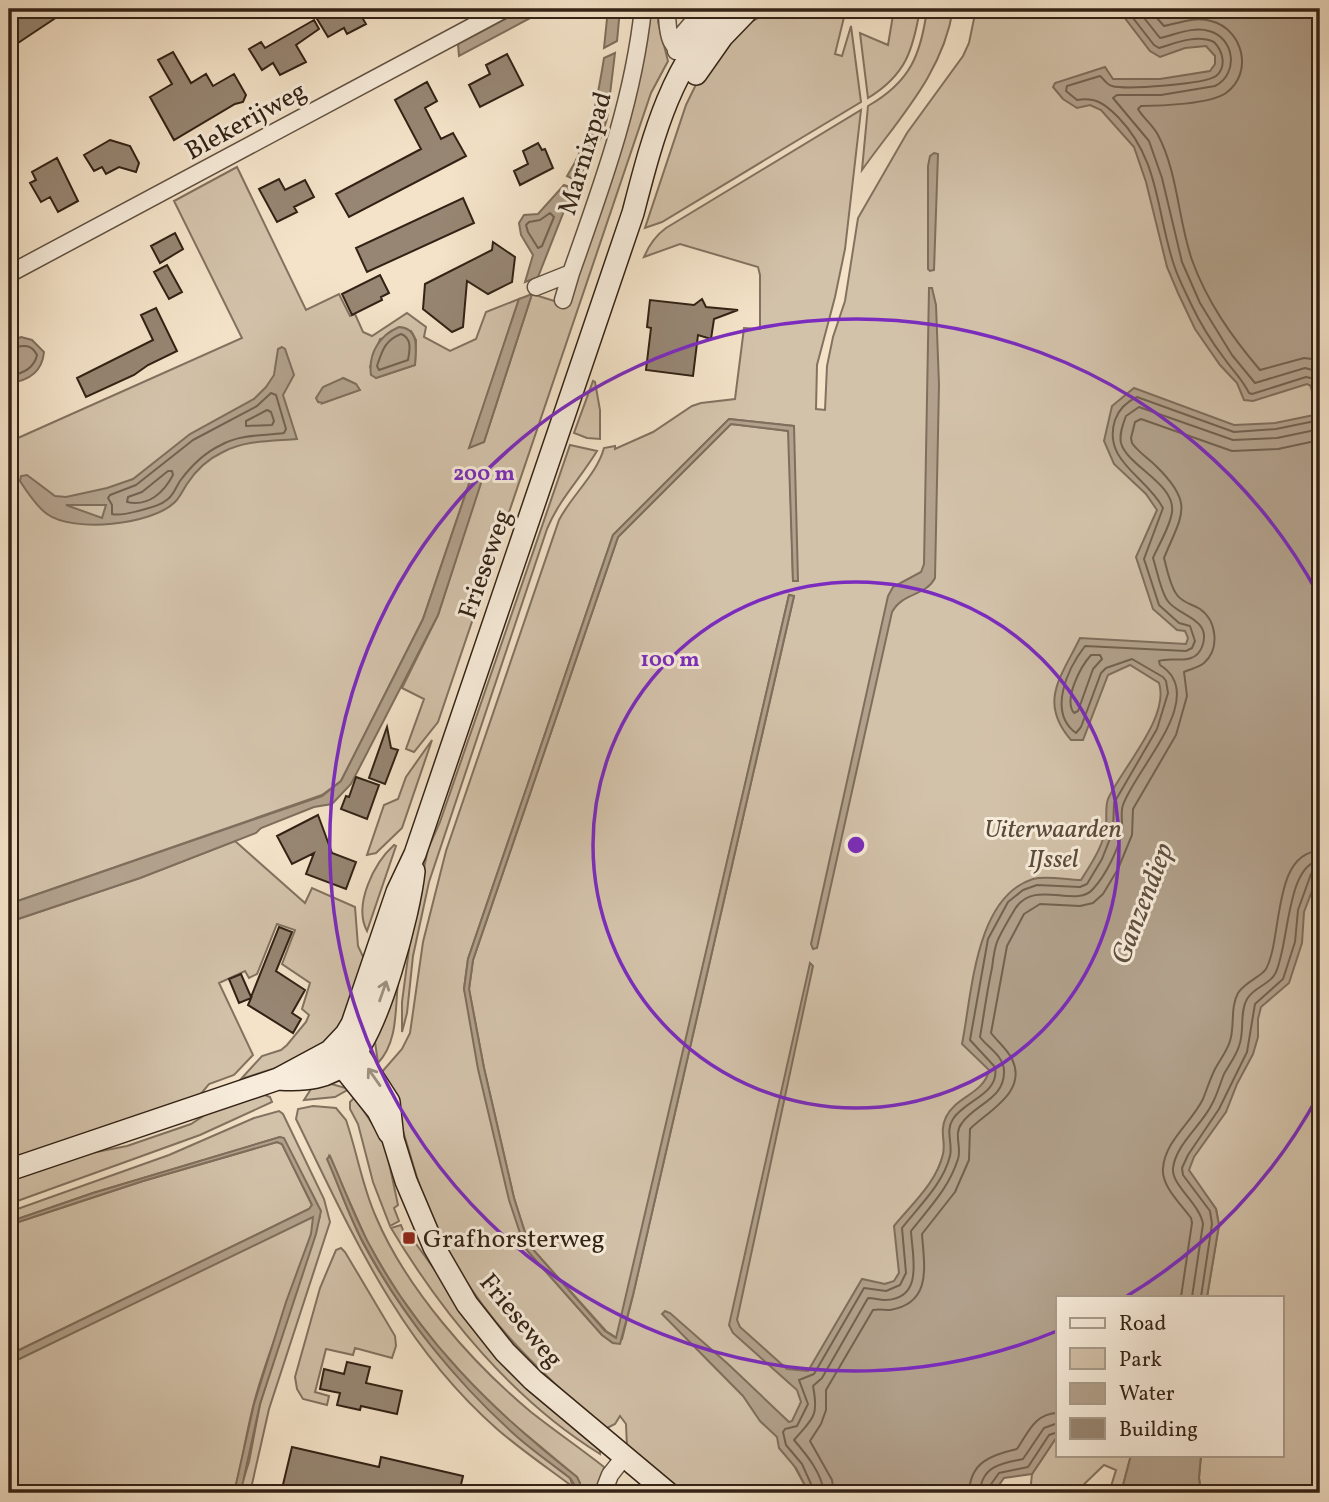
<svg xmlns="http://www.w3.org/2000/svg" width="1329" height="1502" font-family="Vollkorn,serif">
	<style>
		.green { fill: #d3c2aa; stroke: #827260; stroke-width: 2; fill-rule: evenodd }
		.water { fill: #b2a18c; stroke: #7f6e5c; stroke-width: 2; fill-rule: evenodd }
		.lines { fill: none; stroke-linecap: round; stroke-linejoin: round }
		.shore { stroke: #726250; stroke-width: 2 }
		.building { fill: #978673; stroke: #322215; stroke-width: 2 }
		.minor-casing { stroke: #625242; stroke-width: 19 }
		.secondary-casing { stroke: #322215; stroke-width: 24 }
		.minor { stroke: #f8eddc; stroke-width: 16 }
		.secondary { stroke: #f8eddc; stroke-width: 21 }
		.oneway { stroke: #9f9282 }
		.ring { fill: none; stroke: #7b2cbf; stroke-width: 3.5 }
		.poi-dot { fill: #8f2418; stroke: #f8eddc; stroke-width: 2.5 }
		.labels { text-anchor: middle; stroke-width: 6; stroke-linejoin: round; paint-order: stroke }
		.street-label { font-size: 26px; fill: #322215; stroke: #f8eddc }
		.park-label { font-size: 26px; font-style: italic; fill: #5a4a3a; stroke: #f8eddc }
		.poi-label { font-size: 26px; fill: #322215; stroke: #f8eddc; text-anchor: start }
		.water-label { font-size: 28px; font-style: italic; fill: #5f4e3f; stroke: #f8eddc }
		.centre { fill: #7b2cbf; stroke: #f8eddc; stroke-width: 3.5 }
		.ring-label { font-size: 21px; text-anchor: middle; font-weight: bold; fill: #7b2cbf; stroke: #f8eddc; stroke-width: 6; stroke-linejoin: round; paint-order: stroke }
	</style>
	<rect width="100%" height="100%" fill="#f4e3c9"/>
	<filter id="stains"><feTurbulence type="fractalNoise" baseFrequency=".00286" numOctaves="4"/><feColorMatrix values="0 0 0 0 .2 0 0 0 0 .09 0 0 0 0 .02 0 0 0 .5 -.17"/></filter>
	<radialGradient id="worn" r=".72"><stop offset=".6" stop-color="#630" stop-opacity="0"/><stop offset="1" stop-color="#630" stop-opacity=".3"/></radialGradient>
	<path class="green" d="M 648,9 L 659,9 L 658,22 L 668,61 L 651,93 L 438,722 L 414,752 L 406,749 L 424,699 L 402,688 L 438,615 L 483,474 L 482,469 L 473,472 L 423,619 L 341,781 L 322,795 L 9,904 L 9,442 L 242,338 L 174,201 L 237,167 L 306,310 L 339,294 L 350,316 L 355,314 L 363,332 L 372,336 L 407,313 L 426,327 L 424,337 L 450,351 L 476,339 L 486,312 L 519,299 L 470,447 L 484,442 L 532,294 L 567,305 ZM 411,331 L 416,340 L 415,365 L 376,378 L 370,367 L 380,339 ZM 343,378 L 356,384 L 359,390 L 323,403 Z
		M 775,9 L 846,9 L 835,54 L 842,56 L 851,26 L 861,102 L 662,222 L 645,228 L 686,105 L 705,66 L 732,32 Z
		M 894,9 L 920,9 C 913,50 906,75 868,98 L 860,33 L 888,45 Z
		M 927,9 L 953,9 C 943,73 899,118 862,170 L 868,106 C 910,82 921,55 927,9 Z
		M 976,9 L 1203,9 L 1217,51 L 1320,420 L 1320,1493 L 1201,1493 L 1199,1478 L 1201,1455 L 1282,1455 L 1282,1297 L 1207,1297 L 1219,1225 L 1216,1209 L 1188,1170 L 944,1153 L 899,1273 L 894,1282 L 885,1284 L 801,1402 L 790,1458 L 809,1493 L 684,1493 L 627,1447 L 626,1424 L 620,1416 L 615,1424 L 605,1429 C 535,1368 478,1315 437,1230 C 421,1197 413,1162 402,1128 C 396,1109 388,1091 381,1073 L 402,1049 L 410,1033 L 423,942 L 446,851 L 559,520 C 572,495 597,474 604,448 L 615,446 L 615,449 L 653,432 L 692,406 L 701,403 L 735,399 L 744,328 L 760,329 L 760,275 L 758,267 L 680,244 L 644,257 C 649,245 655,236 666,228 L 861,110 L 845,249 L 835,297 L 817,365 L 816,409 L 825,410 L 827,366 L 833,337 L 845,301 L 858,218 L 907,133 L 963,56 L 969,43 ZM 729,419 L 793,426 L 793,581 L 789,431 L 731,424 L 618,537 L 473,960 L 469,989 L 484,1068 L 514,1198 L 529,1245 L 606,1331 L 617,1338 L 789,595 L 794,596 L 633,1295 L 622,1339 L 613,1343 L 602,1335 L 525,1248 L 464,989 L 468,959 L 613,535 Z
		M 593,381 L 595,382 L 600,410 L 600,439 L 587,438 L 574,433 Z
		M 570,445 L 597,451 C 580,479 560,498 547,529 L 429,882 L 413,956 L 407,1013 L 402,1032 L 402,1002 L 409,949 L 407,947 L 428,849 L 440,822 Z
		M 432,740 L 402,828 L 376,853 L 367,855 L 384,805 L 398,799 L 406,777 Z
		M 235,841 L 305,903 L 312,888 L 355,907 L 358,946 L 366,963 L 349,1014 L 330,1041 L 282,1066 L 241,1079 L 262,1056 L 281,1050 L 287,1045 L 306,1022 L 309,1015 L 302,1009 L 310,983 L 282,964 L 295,930 L 277,924 L 257,974 L 249,978 L 245,971 L 219,983 L 253,1055 L 234,1075 L 209,1084 L 200,1095 L 9,1161 L 9,922 L 140,878 Z
		M 394,845 L 396,846 L 367,931 C 353,905 374,863 394,845 Z
		M 398,982 C 395,1010 398,1042 378,1063 L 375,1042 Z
		M 328,1083 L 349,1089 L 335,1097 L 304,1100 L 313,1086 Z
		M 265,1095 L 270,1097 L 272,1102 L 200,1135 L 9,1204 L 9,1180 L 86,1154 L 127,1146 L 191,1124 L 214,1109 Z
		M 355,1097 L 385,1144 L 398,1205 L 394,1208 L 399,1221 L 390,1226 L 373,1182 L 358,1124 L 350,1109 L 350,1102 Z
		M 313,1106 L 336,1108 L 346,1120 C 357,1152 362,1186 376,1217 C 406,1288 472,1363 531,1412 C 555,1431 580,1448 604,1467 L 597,1493 L 578,1493 L 579,1483 L 577,1477 L 494,1408 L 439,1349 L 396,1291 L 368,1243 L 329,1156 L 328,1159 C 339,1187 349,1216 363,1243 C 413,1336 485,1415 570,1478 L 573,1487 C 549,1469 520,1449 497,1429 C 399,1343 352,1233 296,1119 L 298,1109 Z
		M 279,1111 L 283,1114 L 324,1199 L 330,1222 L 269,1409 L 250,1493 L 239,1493 L 249,1462 L 260,1404 L 320,1216 L 280,1137 L 93,1193 L 9,1222 L 9,1212 L 169,1155 L 254,1118 Z
		M 277,1142 L 282,1144 L 312,1205 L 309,1209 L 9,1355 L 9,1225 L 143,1181 Z
		M 312,1216 L 315,1219 C 300,1282 270,1341 254,1403 C 246,1433 242,1464 234,1493 L 9,1493 L 9,1364 Z
		M 401,1225 L 406,1238 L 411,1237 L 501,1361 L 528,1390 L 600,1450 L 600,1454 C 513,1400 443,1315 391,1228 Z
		M 341,1248 L 345,1252 L 395,1336 L 396,1346 L 392,1358 L 355,1348 L 353,1355 L 326,1349 L 315,1392 L 329,1396 L 327,1405 L 303,1399 L 297,1389 L 295,1377 L 320,1288 L 336,1250 Z
		M 1058,1435 L 1058,1455 L 1131,1455 L 1121,1493 L 1109,1493 L 1116,1470 L 1104,1465 L 1075,1493 L 1030,1493 L 1032,1474 Z"/>
	<path class="water" d="M 524,9 L 547,9 L 459,56 L 458,44 Z
		M 608,9 L 620,9 L 617,41 L 604,48 Z
		M 1118,9 L 1320,9 L 1320,403 L 1314,387 L 1307,384 L 1253,401 L 1244,400 L 1237,383 L 1220,365 L 1195,329 L 1178,293 L 1167,267 L 1146,182 L 1134,147 L 1101,110 L 1090,105 L 1077,108 L 1063,99 L 1053,87 L 1055,83 L 1105,67 L 1113,79 L 1160,79 L 1210,71 L 1215,64 L 1215,56 L 1206,46 L 1185,48 L 1160,57 L 1150,51 Z
		M 615,53 L 607,119 L 601,137 L 577,181 L 567,176 C 591,139 597,101 604,58 Z
		M 934,153 L 938,154 L 934,270 L 930,271 L 928,269 L 928,166 L 930,156 Z
		M 564,185 L 573,188 L 538,277 L 525,282 L 533,255 L 521,235 L 519,223 L 524,215 L 538,214 Z
		M 929,288 L 932,288 L 936,305 L 939,385 L 935,578 C 926,596 903,592 892,612 L 817,948 L 813,949 L 811,944 L 888,596 L 893,587 L 921,572 L 924,564 Z
		M 532,294 L 484,442 L 469,448 L 519,299 Z
		M 399,327 C 420,328 416,350 415,365 L 376,378 L 371,375 C 368,353 380,335 399,327 Z
		M 21,337 L 32,340 L 44,352 C 42,373 28,381 9,383 L 9,342 Z
		M 282,347 L 285,349 L 294,375 L 283,395 L 297,439 C 272,441 245,440 223,452 C 208,459 196,470 187,484 C 183,490 180,497 175,502 C 152,525 73,533 47,514 C 36,506 27,492 20,481 L 21,476 L 27,475 L 55,496 L 66,497 L 107,488 L 133,479 L 190,434 L 254,399 L 266,387 L 274,375 L 278,349 ZM 66,505 L 106,505 L 102,518 Z
		M 343,378 L 356,384 L 360,390 L 323,403 L 318,402 L 316,398 L 323,387 Z
		M 1134,388 L 1234,425 L 1275,423 L 1314,415 L 1320,411 L 1320,870 L 1304,912 L 1302,943 L 1289,983 L 1261,1007 L 1258,1019 L 1258,1037 L 1253,1054 L 1237,1084 L 1226,1112 L 1194,1157 L 1189,1170 L 1216,1209 L 1219,1225 L 1207,1297 L 1058,1297 L 1058,1435 L 1032,1474 L 1004,1478 L 995,1491 L 997,1493 L 809,1493 L 796,1468 L 779,1448 L 777,1437 L 760,1421 L 743,1396 L 662,1314 L 665,1311 L 670,1313 L 728,1364 L 789,1422 L 792,1421 L 801,1402 L 797,1390 L 733,1333 L 729,1325 L 810,963 L 813,966 L 737,1320 L 740,1327 L 787,1369 L 808,1371 L 862,1279 L 885,1284 L 894,1281 L 899,1273 L 894,1226 C 911,1205 937,1182 943,1154 C 946,1141 939,1132 946,1117 C 956,1096 984,1094 989,1070 L 962,1044 C 972,994 975,897 1033,879 C 1047,875 1066,880 1081,880 C 1091,864 1104,845 1106,826 C 1107,817 1105,807 1108,799 C 1122,768 1170,717 1159,683 L 1130,665 L 1108,675 L 1083,740 L 1071,740 C 1038,702 1061,677 1080,638 L 1186,644 L 1188,638 L 1185,631 L 1177,630 L 1153,609 L 1136,557 L 1157,510 L 1146,494 L 1114,464 L 1104,441 L 1112,406 Z
		M 729,419 L 794,426 L 798,581 L 793,581 L 788,431 L 731,424 L 618,537 L 473,960 L 469,989 L 484,1068 L 514,1198 L 529,1245 L 605,1331 L 616,1338 L 789,595 L 794,596 L 633,1295 L 620,1344 L 613,1343 L 602,1335 L 525,1248 L 509,1200 L 478,1069 L 464,989 L 468,959 L 613,535 Z
		M 478,469 L 483,469 L 484,474 L 438,615 L 351,784 L 332,804 L 314,807 L 261,828 L 256,833 L 140,878 L 9,922 L 9,904 L 322,796 L 341,781 L 423,619 L 473,472 Z
		M 280,1137 L 284,1138 L 321,1211 L 316,1234 L 260,1404 L 243,1482 L 239,1493 L 234,1493 L 254,1404 L 286,1302 L 311,1234 L 313,1217 L 9,1364 L 9,1355 L 309,1209 L 312,1205 L 282,1144 L 277,1142 L 143,1181 L 9,1225 L 9,1222 L 93,1193 Z
		M 330,1156 C 343,1185 354,1216 369,1244 C 419,1339 494,1412 577,1477 L 580,1483 L 578,1493 L 572,1493 L 574,1484 L 570,1478 C 552,1464 533,1451 515,1435 C 455,1381 401,1314 363,1242 C 349,1216 339,1186 327,1159 Z
		M 1131,1455 L 1201,1455 L 1199,1478 L 1201,1493 L 1121,1493 Z"/>
	<g class="lines">
		<path class="shore" d="M 1126,9 L 1154,45 L 1159,48 C 1176,43 1196,34 1214,42 C 1223,51 1227,67 1216,76 C 1205,84 1127,90 1112,86 C 1107,85 1104,79 1100,76 L 1067,86 L 1066,91 L 1077,100 C 1096,97 1105,104 1118,117 C 1160,160 1156,212 1174,265 C 1178,278 1185,291 1191,304 C 1200,323 1211,341 1224,358 C 1233,371 1242,379 1249,393 L 1252,394 L 1306,377 L 1315,379 L 1320,384
			M 1137,9 L 1160,38 C 1175,35 1193,26 1209,31 C 1235,38 1239,74 1215,86 L 1161,95 L 1117,95 L 1113,98 L 1149,141 L 1162,178 L 1182,262 L 1200,303 L 1232,355 L 1255,383 L 1305,368 L 1320,372
			M 1149,9 L 1164,26 C 1179,23 1196,16 1211,21 C 1243,29 1254,73 1226,93 C 1210,104 1161,106 1141,106 L 1138,109 C 1143,118 1153,125 1158,135 C 1178,173 1178,220 1192,260 C 1207,302 1232,337 1260,370 L 1304,358 L 1320,360
			M 550,213 L 554,217 L 542,246 L 538,248 L 528,232 L 526,225 L 529,222 L 540,220 Z
			M 401,334 C 412,338 410,350 408,360 L 379,370 L 377,366 C 382,351 385,340 401,334 Z
			M 9,348 C 20,347 30,341 37,355 C 34,369 22,374 9,376
			M 271,393 L 276,395 L 286,429 L 284,433 C 263,436 241,434 221,445 C 204,453 191,466 180,481 C 176,487 174,494 168,499 C 160,506 149,508 138,511 C 130,513 120,516 112,514 L 112,505 L 108,498 L 110,495 L 136,485 L 193,440 L 257,406 Z
			M 267,410 L 271,412 L 274,421 L 272,425 L 246,426 L 246,421 Z
			M 168,471 L 172,471 L 173,475 C 164,492 149,507 127,502 L 128,497 L 142,492 Z
			M 1091,655 L 1100,655 L 1102,659 L 1093,669 L 1078,711 L 1074,713 C 1063,699 1081,666 1091,655 Z
			M 1181,1297 L 1192,1223 L 1191,1218 C 1181,1204 1161,1186 1163,1168 C 1165,1141 1192,1122 1203,1099 C 1207,1089 1210,1079 1215,1069 C 1220,1060 1227,1051 1230,1041 C 1235,1025 1230,1008 1238,993 C 1246,981 1261,977 1266,969 C 1283,938 1272,852 1320,851
			M 1192,1297 L 1203,1224 C 1200,1204 1171,1185 1173,1168 C 1176,1144 1202,1125 1212,1104 C 1217,1095 1220,1084 1224,1074 C 1229,1065 1236,1056 1239,1046 C 1245,1031 1239,1013 1247,999 C 1254,987 1269,985 1275,974 C 1289,949 1286,863 1320,861
			M 1201,1297 L 1212,1224 L 1210,1211 L 1183,1175 L 1182,1168 L 1188,1155 L 1219,1109 L 1247,1052 L 1255,1004 L 1283,979 L 1295,942 L 1298,910 L 1311,874 L 1320,870
			M 815,1493 L 802,1464 L 786,1445 L 783,1432 L 785,1429 L 797,1426 L 808,1404 L 799,1380 L 814,1374 L 864,1288 L 886,1291 L 900,1285 L 906,1273 L 902,1228 C 919,1206 943,1184 950,1156 C 953,1143 945,1131 953,1119 C 965,1100 1000,1094 995,1067 L 970,1040 L 988,939 L 1008,902 L 1023,890 L 1037,885 L 1080,887 L 1087,884 L 1102,859 L 1113,831 L 1114,803 L 1157,729 L 1168,693 L 1166,681 L 1163,677 L 1132,659 L 1106,668 L 1101,673 L 1081,727 L 1076,733 C 1047,712 1068,668 1085,646 L 1186,651 L 1192,648 L 1195,641 L 1190,626 L 1179,623 L 1159,605 L 1144,559 L 1163,508 C 1146,476 1102,461 1115,420 C 1119,409 1126,402 1137,397 L 1234,432 L 1276,429 L 1320,420
			M 824,1493 C 822,1473 806,1454 794,1440 C 813,1418 819,1417 813,1386 L 822,1378 L 868,1298 C 874,1298 879,1300 885,1300 C 925,1299 912,1255 911,1231 C 929,1208 949,1188 958,1159 C 962,1147 953,1134 962,1123 C 975,1104 1005,1099 1004,1071 C 1004,1056 987,1047 980,1037 C 984,1014 987,991 992,968 C 993,960 994,950 997,942 C 1001,932 1009,919 1015,909 C 1034,878 1076,909 1093,889 C 1106,875 1118,850 1122,832 C 1123,823 1120,813 1123,805 C 1135,769 1210,696 1160,665 L 1159,661 C 1169,657 1181,662 1191,658 C 1197,656 1200,652 1202,647 C 1213,618 1178,617 1167,600 C 1160,589 1157,570 1153,558 C 1159,544 1170,527 1172,512 C 1176,484 1127,466 1121,443 C 1119,434 1123,424 1126,416 L 1139,407 L 1233,440 L 1277,438 L 1320,429
			M 834,1493 L 832,1480 L 810,1441 L 821,1424 L 826,1410 L 826,1390 L 873,1310 C 878,1309 884,1310 890,1310 C 933,1303 924,1265 922,1234 L 955,1192 L 969,1160 L 970,1129 C 988,1111 1028,1092 1012,1059 C 1007,1049 998,1042 991,1033 L 1007,946 L 1024,914 L 1040,904 L 1080,906 L 1093,903 L 1103,894 L 1118,869 L 1132,835 L 1133,809 L 1176,735 L 1187,696 L 1184,672 C 1190,669 1198,668 1204,663 C 1220,649 1217,621 1200,609 C 1192,604 1183,603 1177,595 C 1170,586 1167,569 1164,558 C 1182,514 1195,504 1156,466 C 1148,458 1138,452 1132,443 L 1131,438 L 1135,422 L 1141,419 L 1232,451 L 1278,449 L 1320,440
			M 969,1493 C 970,1462 991,1455 1017,1449 C 1028,1433 1035,1413 1058,1413
			M 980,1493 C 981,1466 1002,1463 1023,1459 L 1044,1428 L 1058,1423
			M 988,1493 L 989,1487 L 999,1473 L 1028,1467 L 1049,1435 L 1058,1432"/>
	</g>
	<path class="building" d="M 9,9 L 69,9 L 9,49 Z
		M 311,9 L 357,9 L 366,24 L 347,34 L 344,28 L 328,37 Z
		M 314,20 L 319,29 L 296,45 L 306,62 L 280,75 L 273,63 L 262,70 L 249,49 L 261,42 L 265,48 Z
		M 173,52 L 191,83 L 206,74 L 213,86 L 234,74 L 246,95 L 243,102 L 235,104 L 174,140 L 150,97 L 172,84 L 158,60 Z
		M 507,54 L 523,85 L 480,107 L 469,85 L 490,74 L 486,65 Z
		M 427,82 L 437,101 L 425,108 L 441,139 L 453,133 L 466,156 L 349,217 L 336,194 L 421,149 L 395,100 Z
		M 110,140 L 130,146 L 139,163 L 136,172 L 119,167 L 106,174 L 102,167 L 94,171 L 84,155 Z
		M 538,143 L 542,150 L 545,149 L 553,168 L 520,185 L 514,171 L 528,164 L 523,151 Z
		M 57,158 L 78,201 L 58,212 L 50,197 L 41,202 L 30,183 L 36,180 L 32,172 Z
		M 279,179 L 285,190 L 305,180 L 314,197 L 294,207 L 297,212 L 277,222 L 259,189 Z
		M 463,198 L 474,223 L 367,272 L 356,248 Z
		M 175,233 L 183,249 L 160,263 L 151,246 Z
		M 493,242 L 515,257 L 512,282 L 488,294 L 467,281 L 463,327 L 452,332 L 423,309 L 425,284 L 492,250 Z
		M 167,265 L 182,292 L 169,299 L 154,272 Z
		M 380,275 L 389,293 L 381,297 L 382,300 L 352,315 L 342,294 Z
		M 702,299 L 706,307 L 738,310 L 714,319 L 711,339 L 698,335 L 693,376 L 646,370 L 651,328 L 647,327 L 650,300 L 694,305 Z
		M 156,308 L 177,351 L 148,365 L 134,375 L 86,397 L 77,378 L 153,340 L 141,315 Z
		M 387,727 L 391,748 L 398,750 L 385,784 L 369,778 Z
		M 356,777 L 379,785 L 367,819 L 341,809 L 346,796 L 349,797 Z
		M 318,815 L 332,853 L 356,862 L 346,889 L 306,874 L 314,853 L 292,864 L 277,836 Z
		M 279,927 L 292,932 L 276,971 L 305,990 L 292,1013 L 301,1019 L 293,1033 L 248,1005 L 251,998 L 239,1003 L 229,979 L 241,974 L 251,997 Z
		M 347,1362 L 370,1367 L 366,1383 L 402,1391 L 397,1414 L 361,1406 L 360,1410 L 337,1405 L 340,1393 L 320,1389 L 324,1369 L 344,1374 Z
		M 292,1447 L 379,1467 L 381,1457 L 463,1476 L 459,1493 L 281,1493 Z"/>
	<g class="lines">
		<defs>
			<path id="minor" d="M 667,9 C 667,39 670,47 695,64
				M 676,51 L 682,35 L 704,9
				M 9,274 L 505,9
				M 536,287 L 571,273 C 602,185 633,102 643,9
				M 563,300 L 571,273
				M 603,1493 L 610,1475 L 624,1457"/>
			<path id="secondary" d="M 696,74 L 722,37 L 749,9
				M 340,1042 L 360,1057 L 389,1102 L 393,1139 L 406,1181 L 434,1247 L 467,1304 L 505,1352 L 533,1380 L 668,1493
				M 341,1055 L 342,1066 L 378,1111 L 389,1133
				M 278,1079 C 305,1081 328,1079 349,1060 C 378,1034 410,912 414,871
				M 9,1170 L 278,1079 L 330,1051 L 346,1034 L 352,1024 L 397,892 L 415,854 L 633,213 C 652,140 671,62 728,9"/>
		</defs>
		<use href="#minor" class="minor-casing"/>
		<use href="#secondary" class="secondary-casing"/>
		<use href="#minor" class="minor"/>
		<use href="#secondary" class="secondary"/>
	</g>
	<defs><path id="oneway-shaft" d="M-6 0H5M1.5-3L5.5 0L1.5 3" fill="none" stroke-width="1.6" stroke-linecap="round" stroke-linejoin="round" transform="scale(1.75)"/></defs>
	<g class="oneway">
		<use href="#oneway-shaft" transform="translate(383 991) rotate(-71)"/>
		<use href="#oneway-shaft" transform="translate(374 1077) rotate(-125)"/>
	</g>
	<g class="ring">
		<circle cx="856" cy="845" r="263"/>
		<path d="M1318 1096A526 526 0 0 1 1127 1296M1057 1331A526 526 0 1 1 1318 594"/>
	</g>
	<rect class="poi-dot" x="402" y="1231" width="14" height="14" rx="3.5"/>
	<g class="labels">
		<g class="street-label">
			<text transform="translate(245 120) rotate(-29)" y="9">Blekerijweg</text>
			<text transform="translate(584 153) rotate(-73)" y="9">Marnixpad</text>
			<text transform="translate(484 564) rotate(-71)" y="9">Frieseweg</text>
			<text transform="translate(522 1320) rotate(50)" y="9">Frieseweg</text>
		</g>
		<g class="park-label">
			<text x="1053" y="837">Uiterwaarden<tspan x="1053" dy="30">IJssel</tspan></text>
		</g>
		<g class="poi-label">
			<text x="423" y="1247">Grafhorsterweg</text>
		</g>
		<g class="water-label">
			<text transform="translate(1141 903) rotate(-69)" y="10">Ganzendiep</text>
		</g>
	</g>
	<circle cx="856" cy="845" r="10" class="centre"/>
	<g class="ring-label">
		<text x="484" y="480">200 m</text>
		<text x="670" y="666">100 m</text>
	</g>
	<rect width="1329" height="1502" fill="none" stroke="#f4e3c9" stroke-width="35"/>
	<rect x="10" y="10" width="1308" height="1481" fill="none" stroke="#322215" stroke-width="3.5"/>
	<rect x="18" y="18" width="1294" height="1467" fill="none" stroke="#322215" stroke-width="2"/>
	<rect x="1056" y="1296" width="228" height="161" fill="#f8eddc" stroke="#a99c8c" stroke-width="2"/>
	<rect x="1070" y="1318" width="35" height="10" fill="#f8eddc" stroke="#a99c8c" stroke-width="2"/>
	<text x="1119" y="1330" font-size="21" fill="#322215">Road</text>
	<rect x="1070" y="1348" width="35" height="21" fill="#d3c2aa" stroke="#a99c8c" stroke-width="2"/>
	<text x="1119" y="1366" font-size="21" fill="#322215">Park</text>
	<rect x="1070" y="1383" width="35" height="21" fill="#b2a18c" stroke="#a99c8c" stroke-width="2"/>
	<text x="1119" y="1400" font-size="21" fill="#322215">Water</text>
	<rect x="1070" y="1418" width="35" height="21" fill="#978673" stroke="#a99c8c" stroke-width="2"/>
	<text x="1119" y="1436" font-size="21" fill="#322215">Building</text>
	<rect width="100%" height="100%" filter="url(#stains)"/>
	<rect width="100%" height="100%" fill="url(#worn)"/>
</svg>
